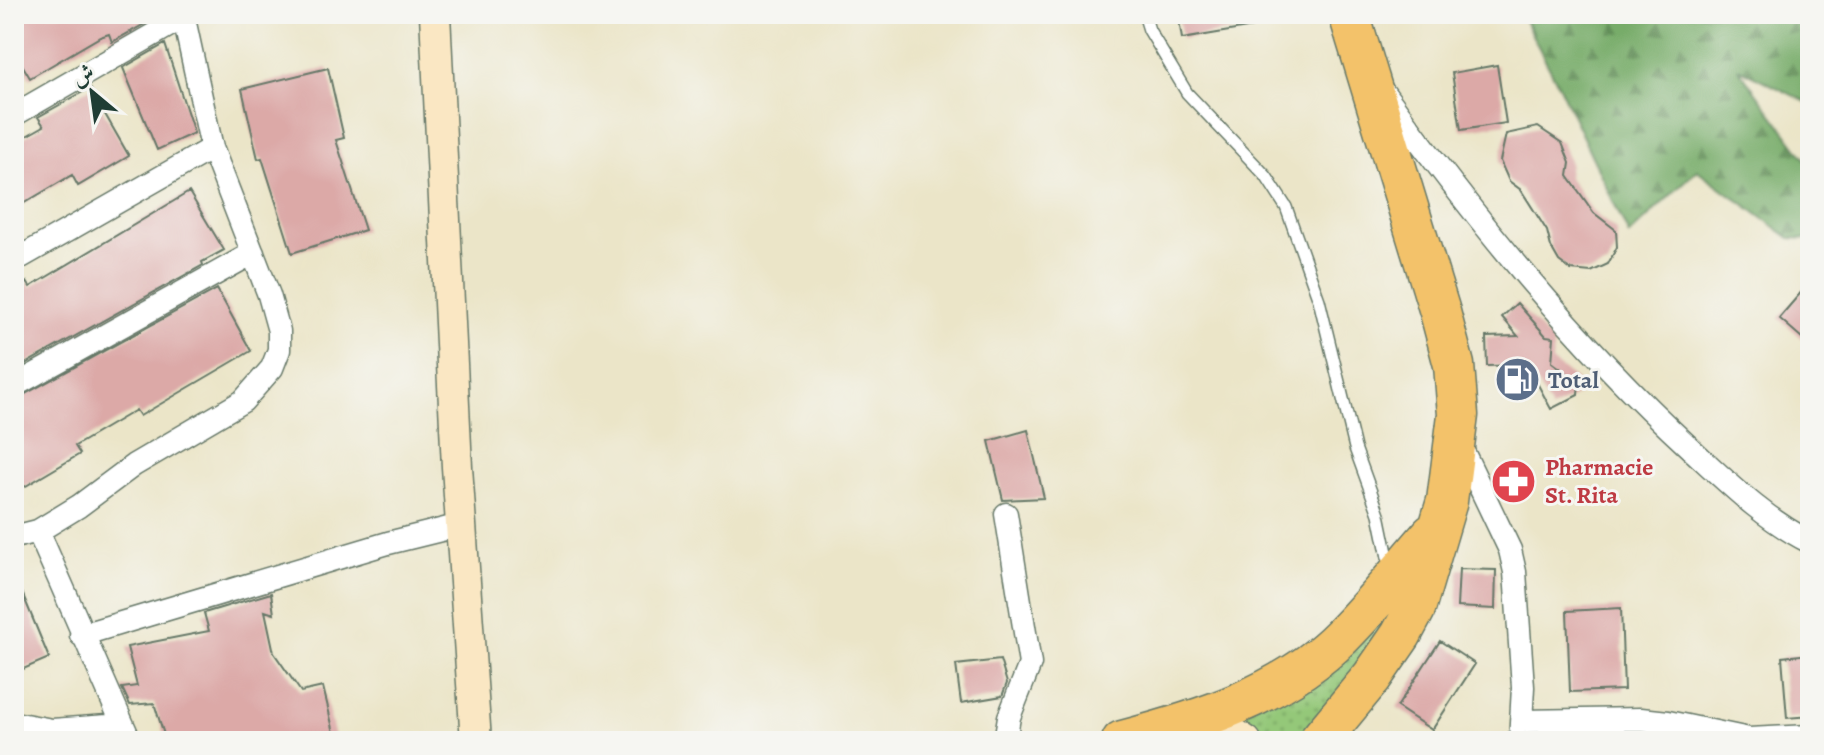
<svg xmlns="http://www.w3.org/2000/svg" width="1824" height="755" font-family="Alegreya,Amiri,serif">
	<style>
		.forest { fill: url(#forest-firs); stroke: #4b744e; stroke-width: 2 }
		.garden { fill: url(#garden-dots); stroke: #5a8256; stroke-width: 2 }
		.building { fill: #dca9a7 }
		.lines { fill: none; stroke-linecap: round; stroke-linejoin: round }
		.lane-casing { stroke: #667868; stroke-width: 14 }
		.street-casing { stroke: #667868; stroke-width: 25 }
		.secondary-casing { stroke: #667868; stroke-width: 33 }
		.highway-casing { stroke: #667868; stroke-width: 43 }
		.lane { stroke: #fff; stroke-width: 11 }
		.street { stroke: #fff; stroke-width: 22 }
		.secondary { stroke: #fae7c3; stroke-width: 30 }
		.highway { stroke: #f3c26a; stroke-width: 40 }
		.labels { text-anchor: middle; stroke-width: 6; stroke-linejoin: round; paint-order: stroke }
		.service-label { font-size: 24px; font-weight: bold; fill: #4e5e75; stroke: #f6f6f2; text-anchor: start }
		.health-label { font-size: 24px; font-weight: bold; fill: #be3a42; stroke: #f6f6f2; text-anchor: start }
	</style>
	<defs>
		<pattern id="forest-firs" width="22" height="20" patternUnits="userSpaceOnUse" patternTransform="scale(2)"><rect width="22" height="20" fill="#77ac69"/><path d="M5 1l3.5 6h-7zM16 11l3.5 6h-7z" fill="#618d57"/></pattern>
		<pattern id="garden-dots" width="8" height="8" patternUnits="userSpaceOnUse" patternTransform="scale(2)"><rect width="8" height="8" fill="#94c879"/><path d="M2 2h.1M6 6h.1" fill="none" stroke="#78a464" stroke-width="1.8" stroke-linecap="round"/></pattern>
	</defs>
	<rect width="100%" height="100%" fill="#f6f6f2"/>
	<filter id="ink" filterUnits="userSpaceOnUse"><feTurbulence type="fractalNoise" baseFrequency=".0125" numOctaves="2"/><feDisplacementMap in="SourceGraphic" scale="16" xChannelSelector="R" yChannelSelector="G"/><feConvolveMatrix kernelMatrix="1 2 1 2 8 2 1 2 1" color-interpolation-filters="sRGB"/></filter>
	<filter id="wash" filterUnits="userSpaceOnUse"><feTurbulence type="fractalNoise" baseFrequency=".006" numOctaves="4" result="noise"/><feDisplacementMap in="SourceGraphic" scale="32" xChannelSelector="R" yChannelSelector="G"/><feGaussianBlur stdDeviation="1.8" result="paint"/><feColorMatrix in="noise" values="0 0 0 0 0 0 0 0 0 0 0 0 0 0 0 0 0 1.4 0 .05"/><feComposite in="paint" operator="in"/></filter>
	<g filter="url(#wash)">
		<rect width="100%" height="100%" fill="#ebe5c8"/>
		<path class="forest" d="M 1521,14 L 1810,14 L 1810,104 L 1738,68 L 1806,160 L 1810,170 L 1810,239 L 1790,238 L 1697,170 L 1629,235 L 1556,80 Z"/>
		<path class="garden" d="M 1419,567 L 1361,667 L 1295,741 L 1266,741 L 1262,729 L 1243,715 Z"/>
		<g id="blocks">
			<path class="building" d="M 14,14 L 154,14 L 155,18 L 112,42 L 109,34 L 100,37 L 30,78 L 14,51 Z
				M 1178,14 L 1264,14 L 1265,25 L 1182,39 Z
				M 165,44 L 194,133 L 157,150 L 123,68 Z
				M 1497,65 L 1506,123 L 1461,130 L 1452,73 Z
				M 328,68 L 344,138 L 336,140 L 365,230 L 292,253 L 262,158 L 258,159 L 242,89 Z
				M 90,88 L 129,156 L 78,186 L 72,175 L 14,209 L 14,143 L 44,126 L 38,117 Z
				M 1538,127 L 1562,143 L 1570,163 L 1568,176 L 1594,213 L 1616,230 L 1617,247 L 1608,264 L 1591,272 L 1571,270 L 1559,261 L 1551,247 L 1547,231 L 1521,190 L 1509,181 L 1500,161 L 1506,134 Z
				M 189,192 L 224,250 L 202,262 L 203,265 L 14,370 L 14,290 L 27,282 L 30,287 Z
				M 1810,282 L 1810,345 L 1779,318 Z
				M 217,289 L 251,351 L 140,416 L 136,410 L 75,446 L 80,454 L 14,493 L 14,400 Z
				M 1517,303 L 1546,336 L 1554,337 L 1552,362 L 1579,382 L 1578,395 L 1551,409 L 1536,381 L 1521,382 L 1520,365 L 1487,366 L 1486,337 L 1518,336 L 1502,317 Z
				M 1028,430 L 1044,498 L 1003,500 L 989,441 Z
				M 1459,569 L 1496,570 L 1495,609 L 1457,607 Z
				M 14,573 L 49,658 L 14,673 Z
				M 271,593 L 274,614 L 265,611 L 274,653 L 301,692 L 323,687 L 336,741 L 166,741 L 154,703 L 130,705 L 122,688 L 137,686 L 127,647 L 209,631 L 204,613 Z
				M 1621,608 L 1624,690 L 1570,692 L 1567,611 Z
				M 1440,641 L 1475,664 L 1432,730 L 1397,707 Z
				M 1810,654 L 1810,716 L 1787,718 L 1782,657 Z
				M 1000,660 L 1007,683 L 1002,696 L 961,703 L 956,665 Z"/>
		</g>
	</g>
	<g filter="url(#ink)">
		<use href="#blocks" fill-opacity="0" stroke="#667868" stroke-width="2"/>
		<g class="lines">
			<defs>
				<path id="lane" d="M 1144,14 L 1149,30 L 1187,93 L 1266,176 L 1286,207 L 1319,300 L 1355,448 L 1379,514 L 1390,567"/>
				<path id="street" d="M 1384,93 C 1477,221 1574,341 1690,448 C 1727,482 1764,519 1810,542
					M 14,115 L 184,17
					M 14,261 L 212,148
					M 14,386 L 253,253
					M 1459,443 L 1510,550 L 1515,572 L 1523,687 L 1520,741
					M 14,537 L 38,531
					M 81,635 L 388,543 L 461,525
					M 1522,721 L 1641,719 L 1668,722 L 1749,739 L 1810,736
					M 14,723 L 52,730 L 122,725
					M 130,741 L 38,531 L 79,506 L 134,465 L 243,401 L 272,368 L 279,350 L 279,331 L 269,295 L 212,148 L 183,14
					M 1005,741 L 1009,717 L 1030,664 L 1006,514"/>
				<path id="secondary" d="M 435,14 L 457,467 L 476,741
					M 1188,726 L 1223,726 L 1246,741"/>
				<path id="highway" d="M 1122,741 C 1199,721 1285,694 1342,636 C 1374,604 1402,568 1432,534
					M 1319,741 L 1372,677 L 1401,635 L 1415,609 L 1447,501 L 1458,415 L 1454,365 L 1440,312 L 1349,14"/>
			</defs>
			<use href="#lane" class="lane-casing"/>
			<use href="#street" class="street-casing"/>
			<use href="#secondary" class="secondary-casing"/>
			<use href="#highway" class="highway-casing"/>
			<use href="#lane" class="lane"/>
			<use href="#street" class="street"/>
			<use href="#secondary" class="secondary"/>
			<use href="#highway" class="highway"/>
		</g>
	</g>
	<defs>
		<symbol id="fuel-disc" viewBox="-11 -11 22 22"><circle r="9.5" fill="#5c6f8a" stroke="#f6f6f2"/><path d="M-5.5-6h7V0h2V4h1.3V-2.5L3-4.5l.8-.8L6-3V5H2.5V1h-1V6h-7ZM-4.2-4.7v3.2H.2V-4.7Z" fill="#fff"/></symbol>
		<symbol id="pharmacy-disc" viewBox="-11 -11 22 22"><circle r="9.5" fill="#e0444e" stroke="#f6f6f2"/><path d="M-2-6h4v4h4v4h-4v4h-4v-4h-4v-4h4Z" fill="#fff"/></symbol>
	</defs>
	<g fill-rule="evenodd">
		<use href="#fuel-disc" x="1492" y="354" width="51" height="51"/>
		<use href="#pharmacy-disc" x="1488" y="456" width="51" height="51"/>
	</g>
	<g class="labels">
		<g class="service-label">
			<text x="1548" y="388">Total</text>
		</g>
		<g class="health-label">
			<text x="1545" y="475">Pharmacie<tspan x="1545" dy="28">St. Rita</tspan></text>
		</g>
	</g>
	<rect width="1824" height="755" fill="none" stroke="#f6f6f2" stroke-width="48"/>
	<g transform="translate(92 92) rotate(331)" stroke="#f6f6f2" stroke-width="6" paint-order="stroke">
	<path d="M0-6L14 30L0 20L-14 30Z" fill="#1f3d34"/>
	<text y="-12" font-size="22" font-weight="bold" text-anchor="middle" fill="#1f3d34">ش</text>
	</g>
</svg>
